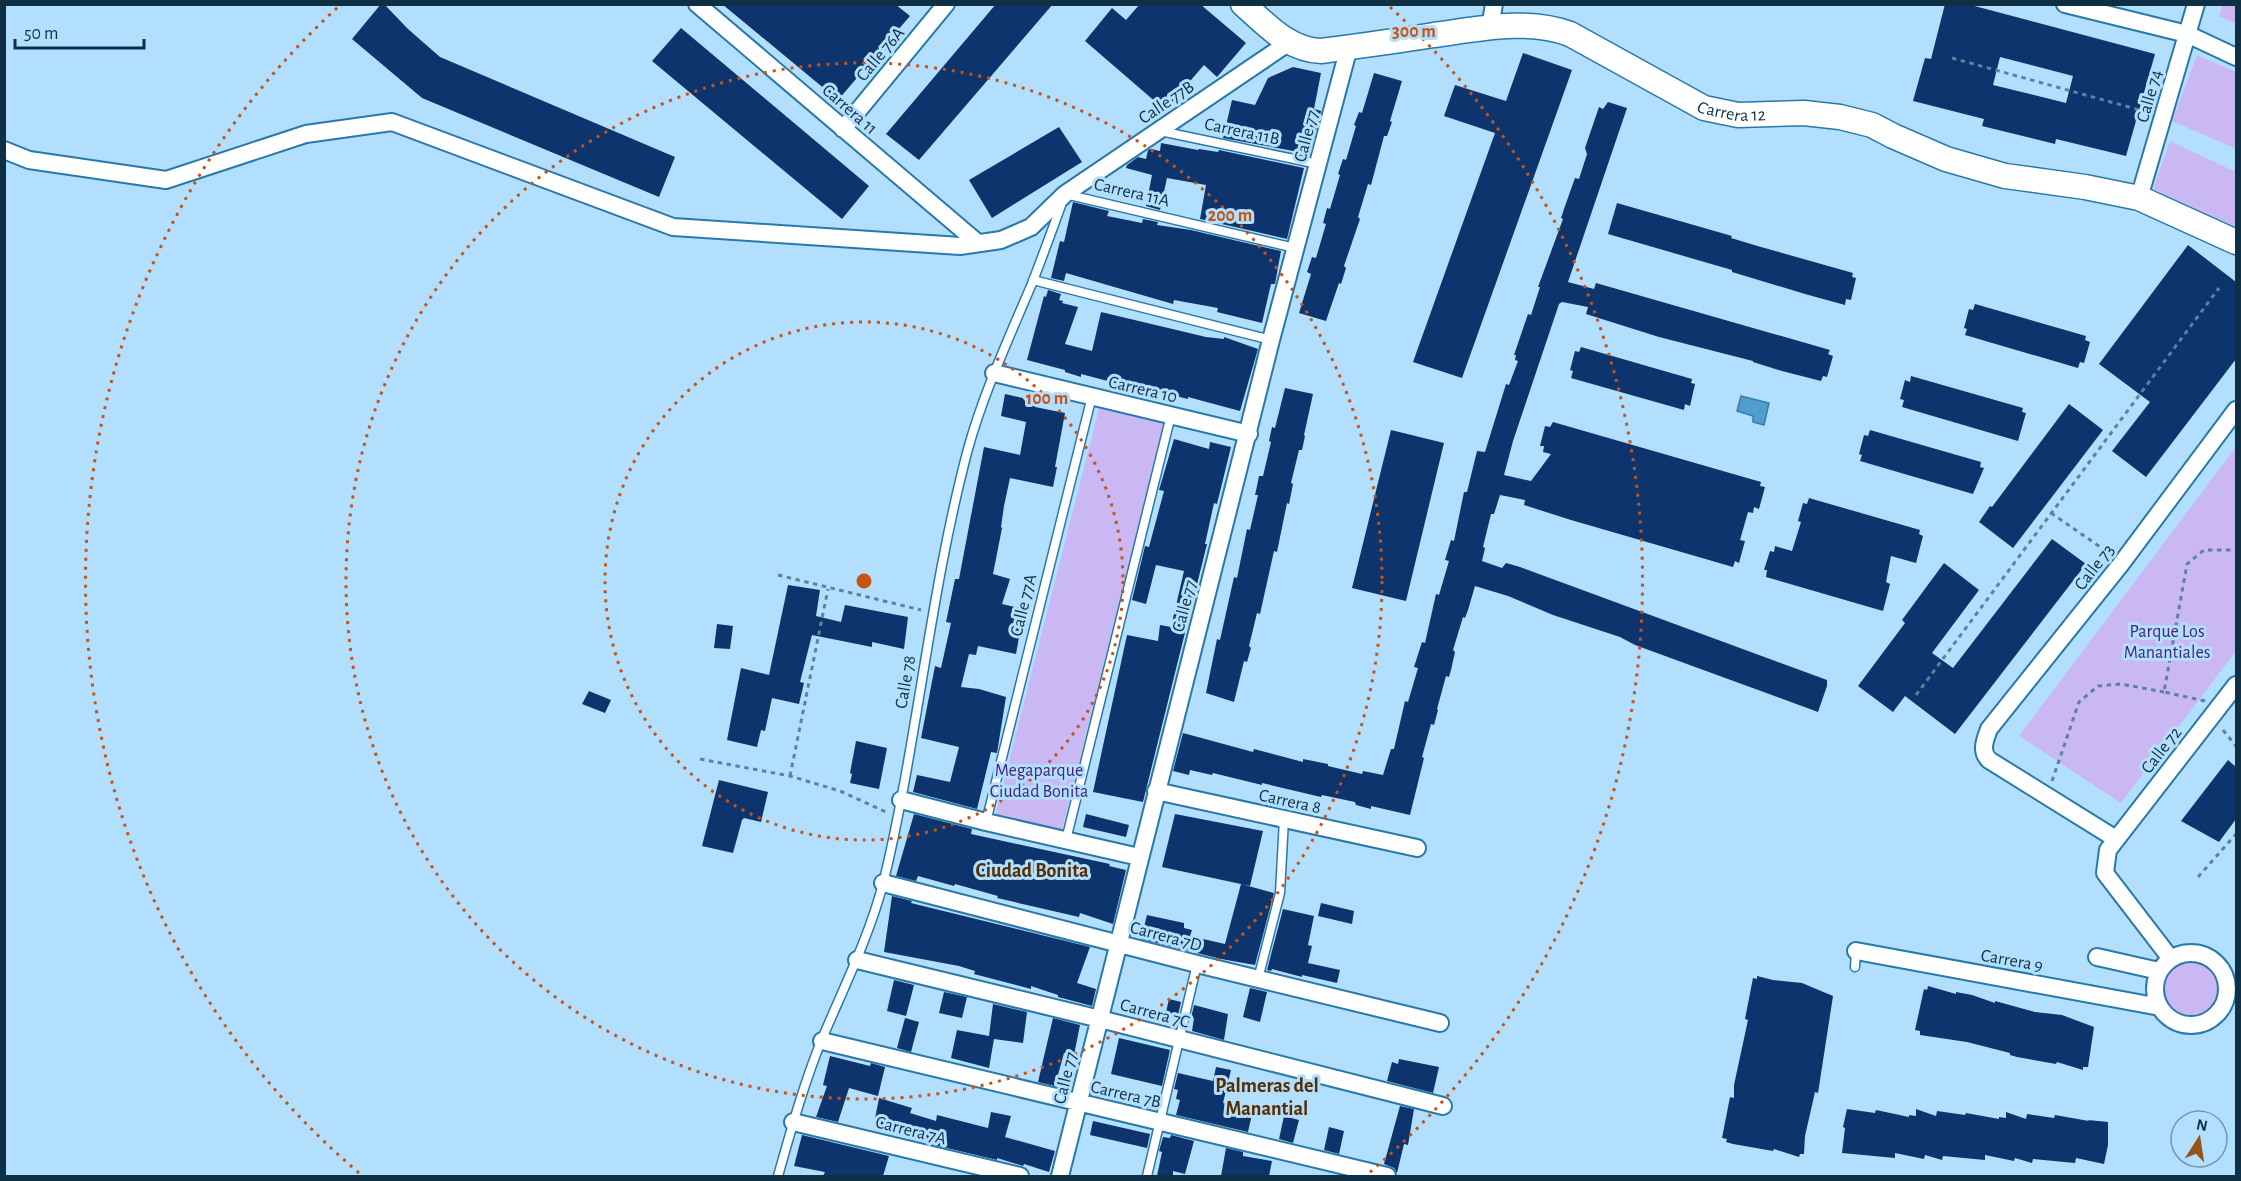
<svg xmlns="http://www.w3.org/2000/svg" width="2241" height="1181" font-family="'Alegreya Sans',sans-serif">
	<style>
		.green { fill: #cab8f4 }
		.water { fill: #4e9ecf; stroke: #3b7da5; stroke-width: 1.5 }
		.building { fill: #0d346c; fill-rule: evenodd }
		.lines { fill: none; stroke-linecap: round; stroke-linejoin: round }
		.service-casing { stroke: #2879a8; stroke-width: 11 }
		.minor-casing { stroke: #2879a8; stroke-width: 20 }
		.secondary-casing { stroke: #2879a8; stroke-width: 27 }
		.path { stroke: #5c829c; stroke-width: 3; stroke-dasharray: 4.5 4.5; stroke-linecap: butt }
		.service { stroke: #fff; stroke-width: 8 }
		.minor { stroke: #fff; stroke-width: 16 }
		.secondary { stroke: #fff; stroke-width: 24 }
		.ring { fill: none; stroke: #c75314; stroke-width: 3; stroke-dasharray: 3 6 }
		.labels { text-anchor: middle; stroke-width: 6; stroke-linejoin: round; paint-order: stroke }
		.street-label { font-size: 18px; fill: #0f3044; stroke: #b3dffe }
		.park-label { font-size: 18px; fill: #472378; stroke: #b3dffe }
		.neighbourhood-label { font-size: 20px; font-weight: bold; fill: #572d02; stroke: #b3dffe }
		.centre { fill: #c75314; stroke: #b3dffe; stroke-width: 3 }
		.ring-label { font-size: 18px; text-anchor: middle; font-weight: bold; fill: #c75314; stroke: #b3dffe; stroke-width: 6; stroke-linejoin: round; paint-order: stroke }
	</style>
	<rect width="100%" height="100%" fill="#b3dffe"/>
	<path class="green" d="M 2223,4 L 2236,5 L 2236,24 L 2219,16 Z
		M 2197,55 L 2236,72 L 2236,149 L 2172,121 Z
		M 2170,141 L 2236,172 L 2236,227 L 2153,189 Z
		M 1100,405 L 1165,421 L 1061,833 L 995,816 Z
		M 2236,447 L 2236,651 L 2121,803 L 2019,736 Z
		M2164 989a27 27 0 1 1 54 0a27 27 0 1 1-54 0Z"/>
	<path class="water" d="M 1741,396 L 1769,403 L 1764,425 L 1753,422 L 1753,416 L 1737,411 Z"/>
	<path class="building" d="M 381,4 L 384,4 L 408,29 L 440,57 L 675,157 L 659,197 L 422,98 L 352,39 Z
		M 722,4 L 895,4 L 910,16 L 838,100 Z
		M 996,4 L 1053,4 L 919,160 L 886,134 Z
		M 1140,4 L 1200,4 L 1246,43 L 1217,77 L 1204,65 L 1165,110 L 1085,41 L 1112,8 L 1126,20 Z
		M 1945,4 L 1967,4 L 2155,54 L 2126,156 L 2056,139 L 2055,144 L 1982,126 L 1984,119 L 1913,101 L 1925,58 L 1931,59 ZM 2000,57 L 2073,76 L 2066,103 L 1993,85 Z
		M 681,28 L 869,186 L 842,219 L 652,61 Z
		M 1523,53 L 1572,70 L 1462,378 L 1413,362 L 1495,133 L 1444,116 L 1455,85 L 1506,101 Z
		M 1293,67 L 1321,73 L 1314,109 L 1321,111 L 1310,154 L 1223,138 L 1232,100 L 1255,105 L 1268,78 Z
		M 1374,73 L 1402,81 L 1390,121 L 1392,122 L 1387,136 L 1384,136 L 1371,185 L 1368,184 L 1358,217 L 1360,219 L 1344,266 L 1346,268 L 1341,284 L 1339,283 L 1326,321 L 1299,313 L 1311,274 L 1307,272 L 1312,257 L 1316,258 L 1326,224 L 1323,223 L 1327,208 L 1330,209 L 1340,175 L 1338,174 L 1343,159 L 1346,160 L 1356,126 L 1354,125 L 1359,112 L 1362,113 Z
		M 1608,102 L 1627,108 L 1568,282 L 1594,289 L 1596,283 L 1830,350 L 1828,354 L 1833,356 L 1827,377 L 1823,376 L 1821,381 L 1782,371 L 1753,362 L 1753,361 L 1659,337 L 1586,314 L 1588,307 L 1562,302 L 1559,304 L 1513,441 L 1504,475 L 1531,481 L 1551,454 L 1543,452 L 1544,446 L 1540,446 L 1545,426 L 1550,427 L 1553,422 L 1761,482 L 1760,486 L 1765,487 L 1759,509 L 1754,507 L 1753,513 L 1748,512 L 1740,540 L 1745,541 L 1739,563 L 1735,561 L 1733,567 L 1571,520 L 1524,505 L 1525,500 L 1500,495 L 1494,514 L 1491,514 L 1483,547 L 1485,548 L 1482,561 L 1502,568 L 1506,563 L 1520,567 L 1827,680 L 1827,686 L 1818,712 L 1635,645 L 1620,637 L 1553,615 L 1508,596 L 1475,586 L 1468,610 L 1465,618 L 1463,617 L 1453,650 L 1455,652 L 1451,670 L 1449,677 L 1446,676 L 1437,709 L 1438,710 L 1434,725 L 1431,724 L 1422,757 L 1424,758 L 1410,815 L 1371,806 L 1371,809 L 1356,805 L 1355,802 L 1322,795 L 1321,797 L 1262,783 L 1262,785 L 1213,773 L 1212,775 L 1190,770 L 1189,775 L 1173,771 L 1183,733 L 1253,752 L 1254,749 L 1303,762 L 1303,759 L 1328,764 L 1328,766 L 1362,774 L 1363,771 L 1383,775 L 1391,749 L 1394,749 L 1405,701 L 1408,702 L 1418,668 L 1414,667 L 1422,642 L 1425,643 L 1436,594 L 1439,595 L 1449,561 L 1445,560 L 1451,540 L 1454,541 L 1464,492 L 1467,492 L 1477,451 L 1485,452 L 1506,384 L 1509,385 L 1518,361 L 1515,360 L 1516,355 L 1514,355 L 1528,314 L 1531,315 L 1540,287 L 1538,287 L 1563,219 L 1561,218 L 1565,206 L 1575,178 L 1579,179 L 1587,154 L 1585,148 L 1599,107 L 1603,109 Z
		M 1059,127 L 1082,162 L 992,218 L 969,180 Z
		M 1161,143 L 1198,150 L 1199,149 L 1218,152 L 1219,150 L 1304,168 L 1287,239 L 1200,219 L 1206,185 L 1167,178 L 1160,210 L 1146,206 L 1152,175 L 1126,168 L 1127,165 L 1138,157 L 1146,159 L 1148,150 L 1151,149 L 1160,151 Z
		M 1073,202 L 1109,211 L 1107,216 L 1142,223 L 1143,219 L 1158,222 L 1157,225 L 1191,230 L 1281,251 L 1275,284 L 1271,284 L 1262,323 L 1217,312 L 1218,308 L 1174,300 L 1173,304 L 1066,273 L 1064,281 L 1051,278 L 1060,241 L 1064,242 Z
		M 1617,203 L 1732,236 L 1731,238 L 1761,247 L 1853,273 L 1852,277 L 1856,278 L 1851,300 L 1846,299 L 1845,305 L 1805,294 L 1732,272 L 1732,270 L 1608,234 Z
		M 2188,245 L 2236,282 L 2236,359 L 2146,477 L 2112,451 L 2150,402 L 2099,364 Z
		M 1048,290 L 1061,294 L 1059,300 L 1063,301 L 1062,303 L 1078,307 L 1065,344 L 1092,351 L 1101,312 L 1206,337 L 1224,339 L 1224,337 L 1258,349 L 1240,411 L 1188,397 L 1188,399 L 1154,391 L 1154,389 L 1120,380 L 1119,384 L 1081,374 L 1081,377 L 1065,372 L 1065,370 L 1027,360 L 1044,296 L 1046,297 Z
		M 1975,304 L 2086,336 L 2085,340 L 2090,342 L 2084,363 L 2080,362 L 2078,368 L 1965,335 L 1967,329 L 1964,328 L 1969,309 L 1973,310 Z
		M 1581,347 L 1692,379 L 1691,383 L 1695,384 L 1690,406 L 1685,404 L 1684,410 L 1571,378 L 1573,371 L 1570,370 L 1575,351 L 1579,352 Z
		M 1911,376 L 2023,408 L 2022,412 L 2026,413 L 2018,441 L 1902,407 L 1904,400 L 1900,399 L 1905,380 L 1910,382 Z
		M 1285,388 L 1313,394 L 1304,435 L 1305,436 L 1302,450 L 1299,450 L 1291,483 L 1293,484 L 1289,504 L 1287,503 L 1277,552 L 1274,551 L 1260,614 L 1257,613 L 1249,646 L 1251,648 L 1247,662 L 1244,661 L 1234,702 L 1206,693 L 1217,639 L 1220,640 L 1234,577 L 1237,578 L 1247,529 L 1250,530 L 1258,495 L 1255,495 L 1257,486 L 1259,476 L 1263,476 L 1271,442 L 1269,441 L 1272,427 L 1275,428 Z
		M 1005,394 L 1036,401 L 1035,407 L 1065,413 L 1055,467 L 1057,467 L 1053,487 L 1010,478 L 1004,506 L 1001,527 L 1002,528 L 993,574 L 1010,579 L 1002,604 L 1024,609 L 1016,654 L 978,646 L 976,655 L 969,654 L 961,687 L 979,689 L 1006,697 L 997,753 L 991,752 L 977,809 L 913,792 L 917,775 L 950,782 L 959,747 L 921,738 L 935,666 L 941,668 L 951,623 L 946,622 L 955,579 L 959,579 L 984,447 L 1020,455 L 1026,422 L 1001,416 Z
		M 2069,404 L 2103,430 L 2013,548 L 1979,522 L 1990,506 L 1992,507 Z
		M 1391,430 L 1444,443 L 1406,601 L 1352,588 Z
		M 1870,430 L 1981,462 L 1980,467 L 1984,468 L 1973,494 L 1860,461 L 1862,455 L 1859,454 L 1864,435 L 1868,436 Z
		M 1174,439 L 1209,449 L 1210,442 L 1231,447 L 1217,504 L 1214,503 L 1205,544 L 1207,544 L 1143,802 L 1093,792 L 1127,635 L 1158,641 L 1160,625 L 1171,627 L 1184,571 L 1156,565 L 1146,604 L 1132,600 L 1145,546 L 1149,547 L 1164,491 L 1159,490 Z
		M 1809,498 L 1920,530 L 1919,534 L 1923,536 L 1916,563 L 1891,556 L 1886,582 L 1890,584 L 1883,611 L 1766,577 L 1767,570 L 1764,570 L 1770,551 L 1774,552 L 1775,546 L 1792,551 L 1801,522 L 1798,521 L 1803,503 L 1807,504 Z
		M 2052,539 L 2086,564 L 1955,734 L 1905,696 L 1893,712 L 1858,686 L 1905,623 L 1902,620 L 1944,563 L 1979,590 L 1932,653 L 1953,668 Z
		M 788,585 L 820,590 L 816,616 L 841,622 L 845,605 L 908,617 L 904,649 L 872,642 L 872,647 L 812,635 L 800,682 L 804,683 L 799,704 L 772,698 L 765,731 L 761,730 L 757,747 L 727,740 L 741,668 L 769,675 Z
		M 717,624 L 733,626 L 730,649 L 714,648 Z
		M 589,691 L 611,700 L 605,713 L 582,704 Z
		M 856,741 L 887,748 L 879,789 L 850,783 L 852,774 L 850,773 Z
		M 2228,760 L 2236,767 L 2236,819 L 2219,842 L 2181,821 Z
		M 719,780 L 768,792 L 761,822 L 744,818 L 742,820 L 733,853 L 702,846 Z
		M 914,814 L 972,829 L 971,834 L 1110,864 L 1109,866 L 1126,870 L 1113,924 L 1080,913 L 1079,917 L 997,898 L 998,896 L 955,884 L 954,886 L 918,876 L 916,881 L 896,876 Z
		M 1086,814 L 1129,825 L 1126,837 L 1083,827 Z
		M 1175,814 L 1263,831 L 1250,886 L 1162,867 Z
		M 1241,884 L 1274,893 L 1255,965 L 1221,959 L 1141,939 L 1147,915 L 1184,923 L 1184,928 L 1192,930 L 1190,936 L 1225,944 Z
		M 892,896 L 912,901 L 911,903 L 1090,947 L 1077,983 L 1096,989 L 1092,1006 L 1058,997 L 1058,995 L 1031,986 L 1031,989 L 974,974 L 975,971 L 959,966 L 884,952 Z
		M 1321,903 L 1354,911 L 1352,924 L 1318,916 Z
		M 1283,909 L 1314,916 L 1308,945 L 1312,946 L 1308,963 L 1340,970 L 1337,983 L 1302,975 L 1302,977 L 1272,969 L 1271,971 L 1267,970 Z
		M 1757,976 L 1773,980 L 1802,983 L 1833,996 L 1818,1093 L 1815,1092 L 1805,1136 L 1804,1154 L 1800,1154 L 1799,1157 L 1774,1149 L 1773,1151 L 1733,1144 L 1726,1142 L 1727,1139 L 1722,1138 L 1730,1097 L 1734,1098 L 1734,1085 L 1748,1020 L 1745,1019 L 1753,978 L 1757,979 Z
		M 894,980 L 914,985 L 906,1016 L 887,1011 Z
		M 1928,986 L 1956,994 L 1956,992 L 1972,995 L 1995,1003 L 1995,1001 L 2035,1012 L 2062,1015 L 2094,1027 L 2088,1067 L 2083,1067 L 2083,1070 L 2057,1062 L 2056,1064 L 2017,1057 L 2010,1055 L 2010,1053 L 1967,1042 L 1920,1035 L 1920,1031 L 1915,1030 L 1924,989 L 1927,990 Z
		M 1250,988 L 1267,992 L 1260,1022 L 1243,1017 Z
		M 944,992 L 967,997 L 962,1018 L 939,1013 Z
		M 1169,999 L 1181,1002 L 1178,1015 L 1166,1012 Z
		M 993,1004 L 1027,1012 L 1023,1043 L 994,1039 L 989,1068 L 951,1058 L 957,1030 L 989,1036 Z
		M 1194,1005 L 1228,1014 L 1224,1040 L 1192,1031 L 1194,1018 L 1191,1018 Z
		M 905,1018 L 919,1022 L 911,1052 L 897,1048 Z
		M 1053,1018 L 1080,1025 L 1074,1055 L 1064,1053 L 1055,1086 L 1038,1082 Z
		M 1119,1038 L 1170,1050 L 1162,1086 L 1111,1074 Z
		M 830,1056 L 870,1066 L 871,1063 L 885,1067 L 878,1096 L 849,1088 L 838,1122 L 816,1117 L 827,1086 L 823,1085 Z
		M 1399,1059 L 1439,1067 L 1433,1093 L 1387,1081 L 1392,1062 L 1398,1064 Z
		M 1216,1067 L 1231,1070 L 1223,1103 L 1253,1110 L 1248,1132 L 1176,1115 L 1180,1100 L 1176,1099 L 1178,1090 L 1174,1089 L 1178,1073 L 1213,1081 Z
		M 879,1098 L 912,1108 L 910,1113 L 936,1121 L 937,1115 L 988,1128 L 991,1112 L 1011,1116 L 1005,1137 L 1055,1151 L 1049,1172 L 1024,1164 L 1023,1166 L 997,1158 L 997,1160 L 930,1144 L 931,1142 L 901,1132 L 902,1130 L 874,1124 Z
		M 1400,1106 L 1414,1109 L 1408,1145 L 1404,1144 L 1397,1173 L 1394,1168 L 1384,1164 Z
		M 1847,1109 L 1875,1113 L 1876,1110 L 1909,1117 L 1909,1115 L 1916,1116 L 1916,1109 L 1936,1116 L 1937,1111 L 1965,1115 L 1966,1113 L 1999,1119 L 1999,1117 L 2006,1118 L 2006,1112 L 2026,1119 L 2027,1114 L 2054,1118 L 2055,1115 L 2089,1121 L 2088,1120 L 2108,1122 L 2108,1145 L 2104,1164 L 2076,1158 L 2075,1163 L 2033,1159 L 2032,1163 L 2015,1158 L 2014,1161 L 1985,1155 L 1985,1160 L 1943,1156 L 1942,1160 L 1925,1155 L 1924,1159 L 1895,1153 L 1895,1158 L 1842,1153 L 1845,1128 L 1843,1127 Z
		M 1284,1116 L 1299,1120 L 1293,1143 L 1279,1139 Z
		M 1093,1121 L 1150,1134 L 1147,1148 L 1090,1135 Z
		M 1329,1127 L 1344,1131 L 1339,1154 L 1324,1150 Z
		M 802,1135 L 889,1156 L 883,1176 L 823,1176 L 825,1172 L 794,1166 Z
		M 1171,1135 L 1194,1141 L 1185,1174 L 1173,1171 L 1173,1176 L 1157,1176 L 1162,1152 L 1159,1151 L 1163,1137 L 1170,1138 Z
		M 1226,1148 L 1243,1152 L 1243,1156 L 1272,1161 L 1269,1176 L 1221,1176 Z"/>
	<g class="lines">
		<defs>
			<path id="service" d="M 1160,131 L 1318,164
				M 1033,280 L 1271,340
				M 986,822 L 1092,396
				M 1066,840 L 1171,415
				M 1855,967 L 1856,951
				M 1258,979 L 1280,893 L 1284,819
				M 778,1176 C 791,1130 804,1083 822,1039 C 844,987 870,935 884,880 C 918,738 930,591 968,449 C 984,391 1010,336 1033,281 C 1044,252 1055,223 1065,194 L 1295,248
				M 1147,1176 L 1197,964"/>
			<path id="minor" d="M 697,4 L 978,243
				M 2065,4 L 2187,34 L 2236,57
				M 1490,28 L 1494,4
				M 843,129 L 946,4
				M 4,150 L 29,160 L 166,180 L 306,134 L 392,122 L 673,227 L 960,246 L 1001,240 L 1031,227 L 1065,194 L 1288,43
				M 2139,198 L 2196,4
				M 994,373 L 1249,434
				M 1156,791 L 1417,848
				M 901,800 L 986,822 L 1139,857
				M 2116,839 L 1989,760 C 1980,751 1985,740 1989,729 L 2121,564 L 2236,410
				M 883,883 L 1197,964 L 1440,1023
				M 1856,951 L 2160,1007
				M2155 989a36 36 0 1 1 72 0a36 36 0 1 1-72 0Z
				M 2097,957 L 2159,971
				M 2171,959 L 2105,873 L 2108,850 L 2236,685
				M 857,960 L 1100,1019 L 1443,1106
				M 822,1041 L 1387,1176
				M 793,1122 L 1020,1176
				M 1060,1176 L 1271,340 L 1349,47"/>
			<g id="secondary">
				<path id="s1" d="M 1243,4 C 1266,24 1288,50 1321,51 C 1359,46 1396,41 1434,35 C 1479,29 1527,18 1570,34 L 1704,108 L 1738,115 L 1804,113 L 1840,117 L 1872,125 L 1893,136 L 1946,159 L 2005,176 L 2085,187 L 2139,198 L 2236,242"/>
			</g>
		</defs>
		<use href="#service" class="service-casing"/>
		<use href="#minor" class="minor-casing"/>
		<use href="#secondary" class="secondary-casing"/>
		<path class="path" d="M 1952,58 L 2147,112
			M 2051,513 L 2109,553
			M 778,575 L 921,610
			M 1916,695 L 2219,288
			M 2205,701 L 2164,692 L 2187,564 L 2204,550 L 2236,550
			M 2223,730 L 2236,746
			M 700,759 L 790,776 L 840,791 L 888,813
			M 790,776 L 828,589
			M 2052,781 L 2079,702 L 2098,686 L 2121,684 L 2164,692
			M 2198,877 L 2236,834"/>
		<use href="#service" class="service"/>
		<use href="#minor" class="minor"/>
		<use href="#secondary" class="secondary"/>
	</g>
	<g class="ring">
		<circle cx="864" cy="581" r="259"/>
		<circle cx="864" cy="581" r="518"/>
		<path d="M359 1173A778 778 0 0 1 338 7M1390 7A778 778 0 0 1 1369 1173"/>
	</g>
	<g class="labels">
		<g class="street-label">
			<text transform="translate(880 54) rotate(-50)" y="6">Calle 76A</text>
			<text transform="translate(2149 96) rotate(-74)" y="6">Calle 74</text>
			<text transform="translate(1166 102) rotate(-34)" y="6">Calle 77B</text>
			<text dy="6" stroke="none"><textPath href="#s1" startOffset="526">Carrera 12</textPath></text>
			<text transform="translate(850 109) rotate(41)" y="6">Carrera 11</text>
			<text transform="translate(1242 131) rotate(12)" y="6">Carrera 11B</text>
			<text transform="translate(1306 136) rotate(-75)" y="6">Calle 77</text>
			<text transform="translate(1132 192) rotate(13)" y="6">Carrera 11A</text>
			<text transform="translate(1143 389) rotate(13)" y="6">Carrera 10</text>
			<text transform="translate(2094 567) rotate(-52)" y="6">Calle 73</text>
			<text transform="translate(1023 605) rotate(-76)" y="6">Calle 77A</text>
			<text transform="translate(1184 606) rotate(-75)" y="6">Calle 77</text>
			<text transform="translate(905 682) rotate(-80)" y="6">Calle 78</text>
			<text transform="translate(2161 750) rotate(-52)" y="6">Calle 72</text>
			<text transform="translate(1290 801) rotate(12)" y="6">Carrera 8</text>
			<text transform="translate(1166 936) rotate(15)" y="6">Carrera 7D</text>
			<text transform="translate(2012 960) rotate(10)" y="6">Carrera 9</text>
			<text transform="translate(1155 1013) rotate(15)" y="6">Carrera 7C</text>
			<text transform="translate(1065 1078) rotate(-76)" y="6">Calle 77</text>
			<text transform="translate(1126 1094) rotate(13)" y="6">Carrera 7B</text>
			<text transform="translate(911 1130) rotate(14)" y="6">Carrera 7A</text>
		</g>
		<g class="park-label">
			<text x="2167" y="637">Parque Los<tspan x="2167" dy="21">Manantiales</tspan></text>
			<text x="1039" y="776">Megaparque<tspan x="1039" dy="21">Ciudad Bonita</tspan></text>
		</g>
		<g class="neighbourhood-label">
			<text x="1032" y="877">Ciudad Bonita</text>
			<text x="1267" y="1092">Palmeras del<tspan x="1267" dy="23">Manantial</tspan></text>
		</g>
	</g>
	<circle cx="864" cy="581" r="9" class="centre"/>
	<g class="ring-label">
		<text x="1414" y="37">300 m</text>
		<text x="1230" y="221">200 m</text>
		<text x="1047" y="404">100 m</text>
	</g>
	<rect width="2241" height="1181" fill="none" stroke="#0f3044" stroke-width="12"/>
	<g transform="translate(2199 1139) rotate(12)"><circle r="28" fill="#b3dffe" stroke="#7199b4" stroke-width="1.5"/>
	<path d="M0-4.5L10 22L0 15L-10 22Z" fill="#93541b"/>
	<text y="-9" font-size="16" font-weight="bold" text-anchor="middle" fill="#0f3044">N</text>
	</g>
	<path d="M15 39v9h129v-9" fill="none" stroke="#0f3044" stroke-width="3"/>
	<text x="24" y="39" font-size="18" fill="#0f3044" stroke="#b3dffe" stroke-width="4.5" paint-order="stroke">50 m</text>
</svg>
